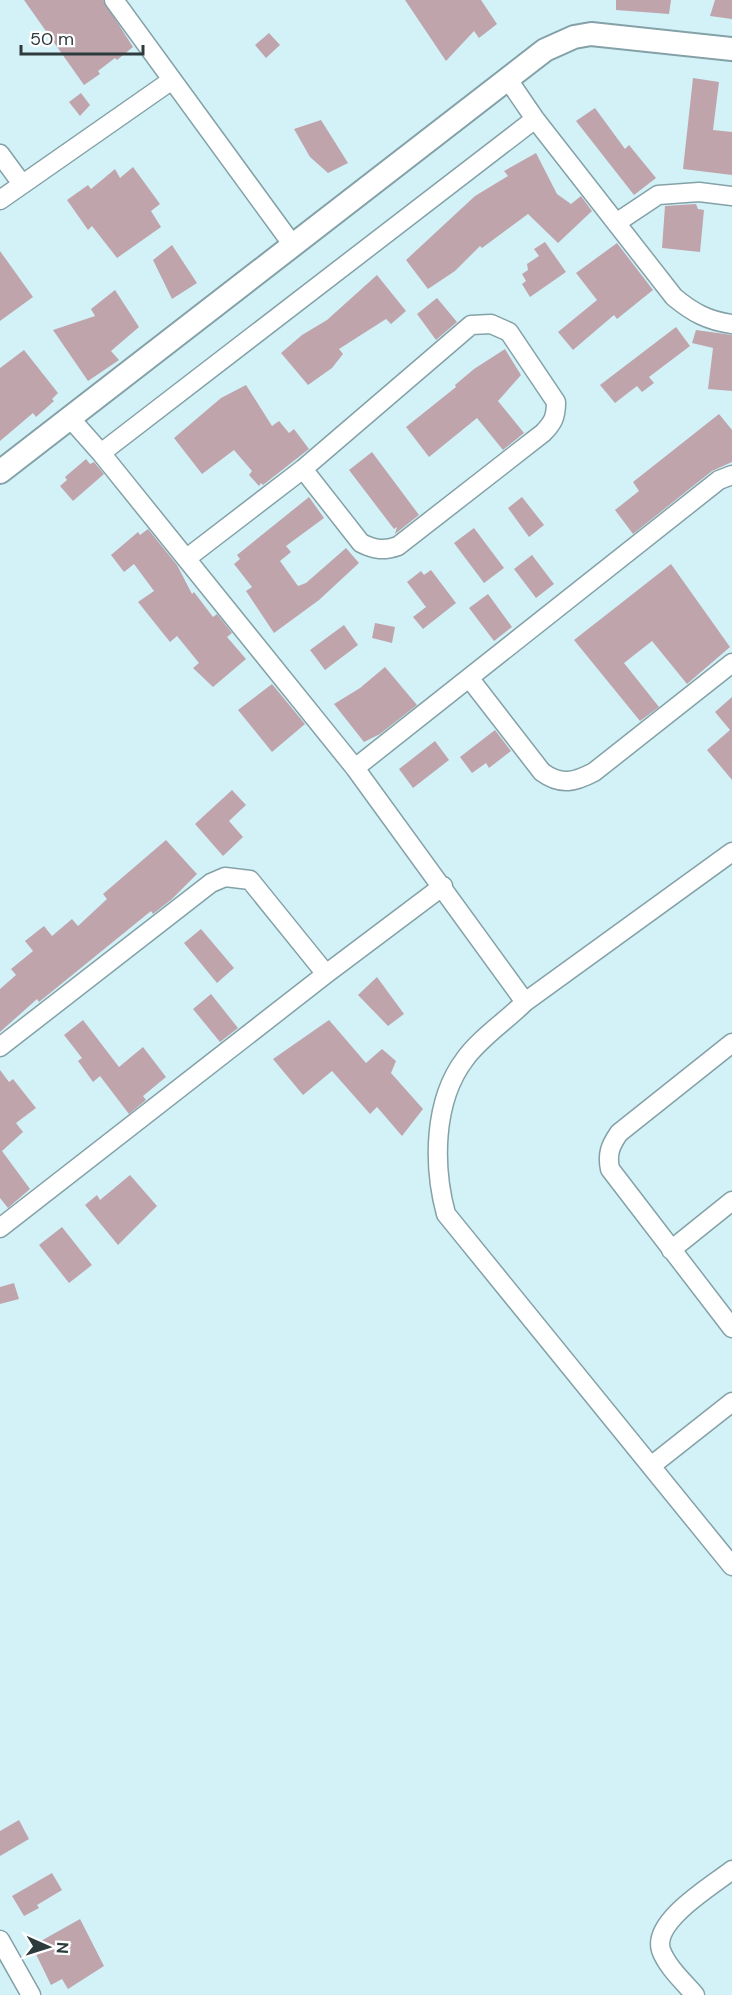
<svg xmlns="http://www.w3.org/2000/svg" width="732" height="1995" font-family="'DM Sans',sans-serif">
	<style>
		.building { fill: #bfa4ac }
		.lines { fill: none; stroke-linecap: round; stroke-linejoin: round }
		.minor-casing { stroke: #84a1a7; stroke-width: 21 }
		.tertiary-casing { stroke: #84a1a7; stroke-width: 26 }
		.minor { stroke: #fff; stroke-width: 18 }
		.tertiary { stroke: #fff; stroke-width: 22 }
	</style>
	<rect width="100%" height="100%" fill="#d3f2f8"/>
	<path class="building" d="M 24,0 L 103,0 L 133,47 L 117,60 L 115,58 L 98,71 L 100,74 L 84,85 Z
		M 405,0 L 481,0 L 497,24 L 479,38 L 474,31 L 446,61 Z
		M 616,0 L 671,0 L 669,14 L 616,10 Z
		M 715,0 L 732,0 L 732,19 L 710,16 Z
		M 269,33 L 280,45 L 266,58 L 255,45 Z
		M 693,78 L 719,82 L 713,130 L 732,132 L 732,175 L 683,169 Z
		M 81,93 L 90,105 L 80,116 L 69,102 Z
		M 595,108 L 625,149 L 629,145 L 656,178 L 634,195 L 576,121 Z
		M 321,120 L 348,163 L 328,173 L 310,157 L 294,129 Z
		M 536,153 L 557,194 L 571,204 L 581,196 L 592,211 L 558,243 L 528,214 L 482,248 L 480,246 L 455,271 L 428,289 L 406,260 L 475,196 L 508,176 L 504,171 Z
		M 133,167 L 160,204 L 151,211 L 161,227 L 117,258 L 92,226 L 88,230 L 67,200 L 88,185 L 91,189 L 115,169 L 120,178 Z
		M 696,204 L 698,209 L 704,210 L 700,252 L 662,248 L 665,206 Z
		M 545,242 L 566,272 L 530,297 L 522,284 L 526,281 L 522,274 L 528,270 L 527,264 L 539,256 L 534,249 Z
		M 617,243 L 653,290 L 617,319 L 614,315 L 573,350 L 558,332 L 597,300 L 576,273 Z
		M 172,245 L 197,283 L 172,299 L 153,260 Z
		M 0,251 L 33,297 L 0,321 Z
		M 377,275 L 406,311 L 391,324 L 386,319 L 339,349 L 343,354 L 332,368 L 308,385 L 281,353 L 302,335 L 327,320 Z
		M 115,290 L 139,327 L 111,351 L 119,360 L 88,381 L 53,330 L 95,316 L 91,309 Z
		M 437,298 L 457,322 L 436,340 L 417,314 Z
		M 676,327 L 690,346 L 649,377 L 654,383 L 642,392 L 637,386 L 615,403 L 600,385 Z
		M 696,330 L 732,335 L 732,391 L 708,389 L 713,348 L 692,343 Z
		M 505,349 L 521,375 L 498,401 L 524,433 L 503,450 L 477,418 L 429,457 L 406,427 L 456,387 L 455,385 L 474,369 Z
		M 24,350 L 58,393 L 52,399 L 54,401 L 36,417 L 33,413 L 0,441 L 0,368 Z
		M 246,385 L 272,426 L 279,421 L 289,433 L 294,429 L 309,449 L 263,485 L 261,483 L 259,486 L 249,475 L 252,471 L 234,450 L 202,474 L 174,438 L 221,398 Z
		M 719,414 L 732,430 L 732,462 L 712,471 L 633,534 L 615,510 L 639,491 L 633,482 Z
		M 372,452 L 419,515 L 395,534 L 397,527 L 394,529 L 349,470 Z
		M 86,459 L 90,464 L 94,462 L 104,474 L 73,501 L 60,486 L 67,480 L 65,477 Z
		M 309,497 L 324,518 L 286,546 L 291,552 L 280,561 L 298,586 L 306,583 L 346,548 L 359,563 L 319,600 L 274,633 L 246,591 L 252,587 L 234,564 L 240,559 L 237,555 Z
		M 522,497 L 544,525 L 529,537 L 508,508 Z
		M 474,528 L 504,568 L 484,583 L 454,543 Z
		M 148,529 L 177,565 L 192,594 L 194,592 L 213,617 L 217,614 L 232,633 L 227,637 L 246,659 L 213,687 L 193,668 L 199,663 L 177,636 L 170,642 L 138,602 L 154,591 L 134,564 L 124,572 L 111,555 L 138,532 L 140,535 Z
		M 532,555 L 554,584 L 536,598 L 514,569 Z
		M 671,564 L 730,647 L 687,684 L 652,641 L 624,663 L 659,707 L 640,721 L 574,640 Z
		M 431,570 L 456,603 L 423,629 L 413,617 L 426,607 L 407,582 L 421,571 L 424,575 Z
		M 488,594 L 512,627 L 494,641 L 469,608 Z
		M 375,623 L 395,627 L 392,643 L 372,638 Z
		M 344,625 L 358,645 L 325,670 L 310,650 Z
		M 385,667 L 417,705 L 380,734 L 364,742 L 334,704 L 360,688 Z
		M 272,684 L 305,724 L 272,752 L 238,710 Z
		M 732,697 L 732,780 L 707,750 L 730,730 L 715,712 Z
		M 495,730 L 511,751 L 489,768 L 486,763 L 472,773 L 460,757 Z
		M 435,741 L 449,760 L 413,788 L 399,769 Z
		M 232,790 L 246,805 L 229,821 L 243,837 L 223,856 L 195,824 Z
		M 166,840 L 197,874 L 172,899 L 153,914 L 151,911 L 39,1002 L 37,999 L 0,1032 L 0,989 L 16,975 L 11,969 L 33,951 L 25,941 L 44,926 L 52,936 L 72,919 L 78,926 L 107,899 L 103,894 Z
		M 201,929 L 234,968 L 217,983 L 184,943 Z
		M 377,977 L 404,1014 L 388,1026 L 358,995 Z
		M 211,994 L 238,1028 L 220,1042 L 193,1009 Z
		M 83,1020 L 119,1067 L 143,1047 L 166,1077 L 143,1096 L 146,1100 L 129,1114 L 100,1076 L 93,1082 L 78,1061 L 82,1058 L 64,1035 Z
		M 329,1020 L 366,1063 L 382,1049 L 396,1061 L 391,1073 L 423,1109 L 402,1136 L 377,1107 L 370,1114 L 332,1071 L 303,1095 L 273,1059 Z
		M 0,1070 L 9,1082 L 13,1079 L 36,1108 L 16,1123 L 23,1132 L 2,1151 L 30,1189 L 8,1208 L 0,1198 Z
		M 130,1175 L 157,1206 L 118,1245 L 85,1205 L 97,1195 L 100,1200 Z
		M 62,1227 L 92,1265 L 69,1283 L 39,1245 Z
		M 14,1283 L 19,1299 L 0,1304 L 0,1287 Z
		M 19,1820 L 29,1839 L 0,1856 L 0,1831 Z
		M 52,1873 L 62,1890 L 37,1905 L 39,1908 L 24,1916 L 12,1896 Z
		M 80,1919 L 104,1966 L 68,1989 L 62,1979 L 51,1985 L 32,1946 Z"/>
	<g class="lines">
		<defs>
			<path id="minor" d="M 114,0 L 292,244
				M 507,78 L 535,119 L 674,297 C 692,312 708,321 732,324
				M 0,154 L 22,184
				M 0,200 L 172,80
				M 616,223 L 658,195 L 699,192 L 732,196
				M 70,418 L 101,453 L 355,768 L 525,1002 C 507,1020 479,1039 465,1059 C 433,1101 433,1166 446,1214 L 732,1566
				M 101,453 L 535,119
				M 187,558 L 303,469 L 471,325 L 491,324 L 509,332 L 556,402 C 556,417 553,423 543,433 L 398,546 C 384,551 375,550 361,543 L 303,469
				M 470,679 L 542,772 C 561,786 575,782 594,772 L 732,663
				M 355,768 L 719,480 L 732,475
				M 525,1002 L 732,852
				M 732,1043 L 619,1133 C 610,1146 607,1154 610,1169 L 732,1328
				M 0,1047 L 211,883 L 225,877 L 250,880 L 326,974
				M 0,1228 L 326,974 L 443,886
				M 671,1250 L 732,1201
				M 651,1466 L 732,1402
				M 0,1940 L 31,1995
				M 695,1995 C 684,1982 667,1967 661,1950 C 652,1921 712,1886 732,1870"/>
			<path id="tertiary" d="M 0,472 L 545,50 L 574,37 L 591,34 L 732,49"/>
		</defs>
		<use href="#minor" class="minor-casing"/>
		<use href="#tertiary" class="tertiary-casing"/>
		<use href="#minor" class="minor"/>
		<use href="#tertiary" class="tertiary"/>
	</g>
	<g transform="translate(48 1947) rotate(93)" stroke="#ffffff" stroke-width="4.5" paint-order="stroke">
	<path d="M0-4.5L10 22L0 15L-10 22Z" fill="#2e3b3d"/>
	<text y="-9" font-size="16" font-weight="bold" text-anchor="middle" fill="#2e3b3d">N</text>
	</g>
	<path d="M21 45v9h122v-9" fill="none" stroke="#2e3b3d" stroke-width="3"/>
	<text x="30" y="45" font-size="18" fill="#2e3b3d" stroke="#ffffff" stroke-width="4.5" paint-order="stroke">50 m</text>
</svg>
